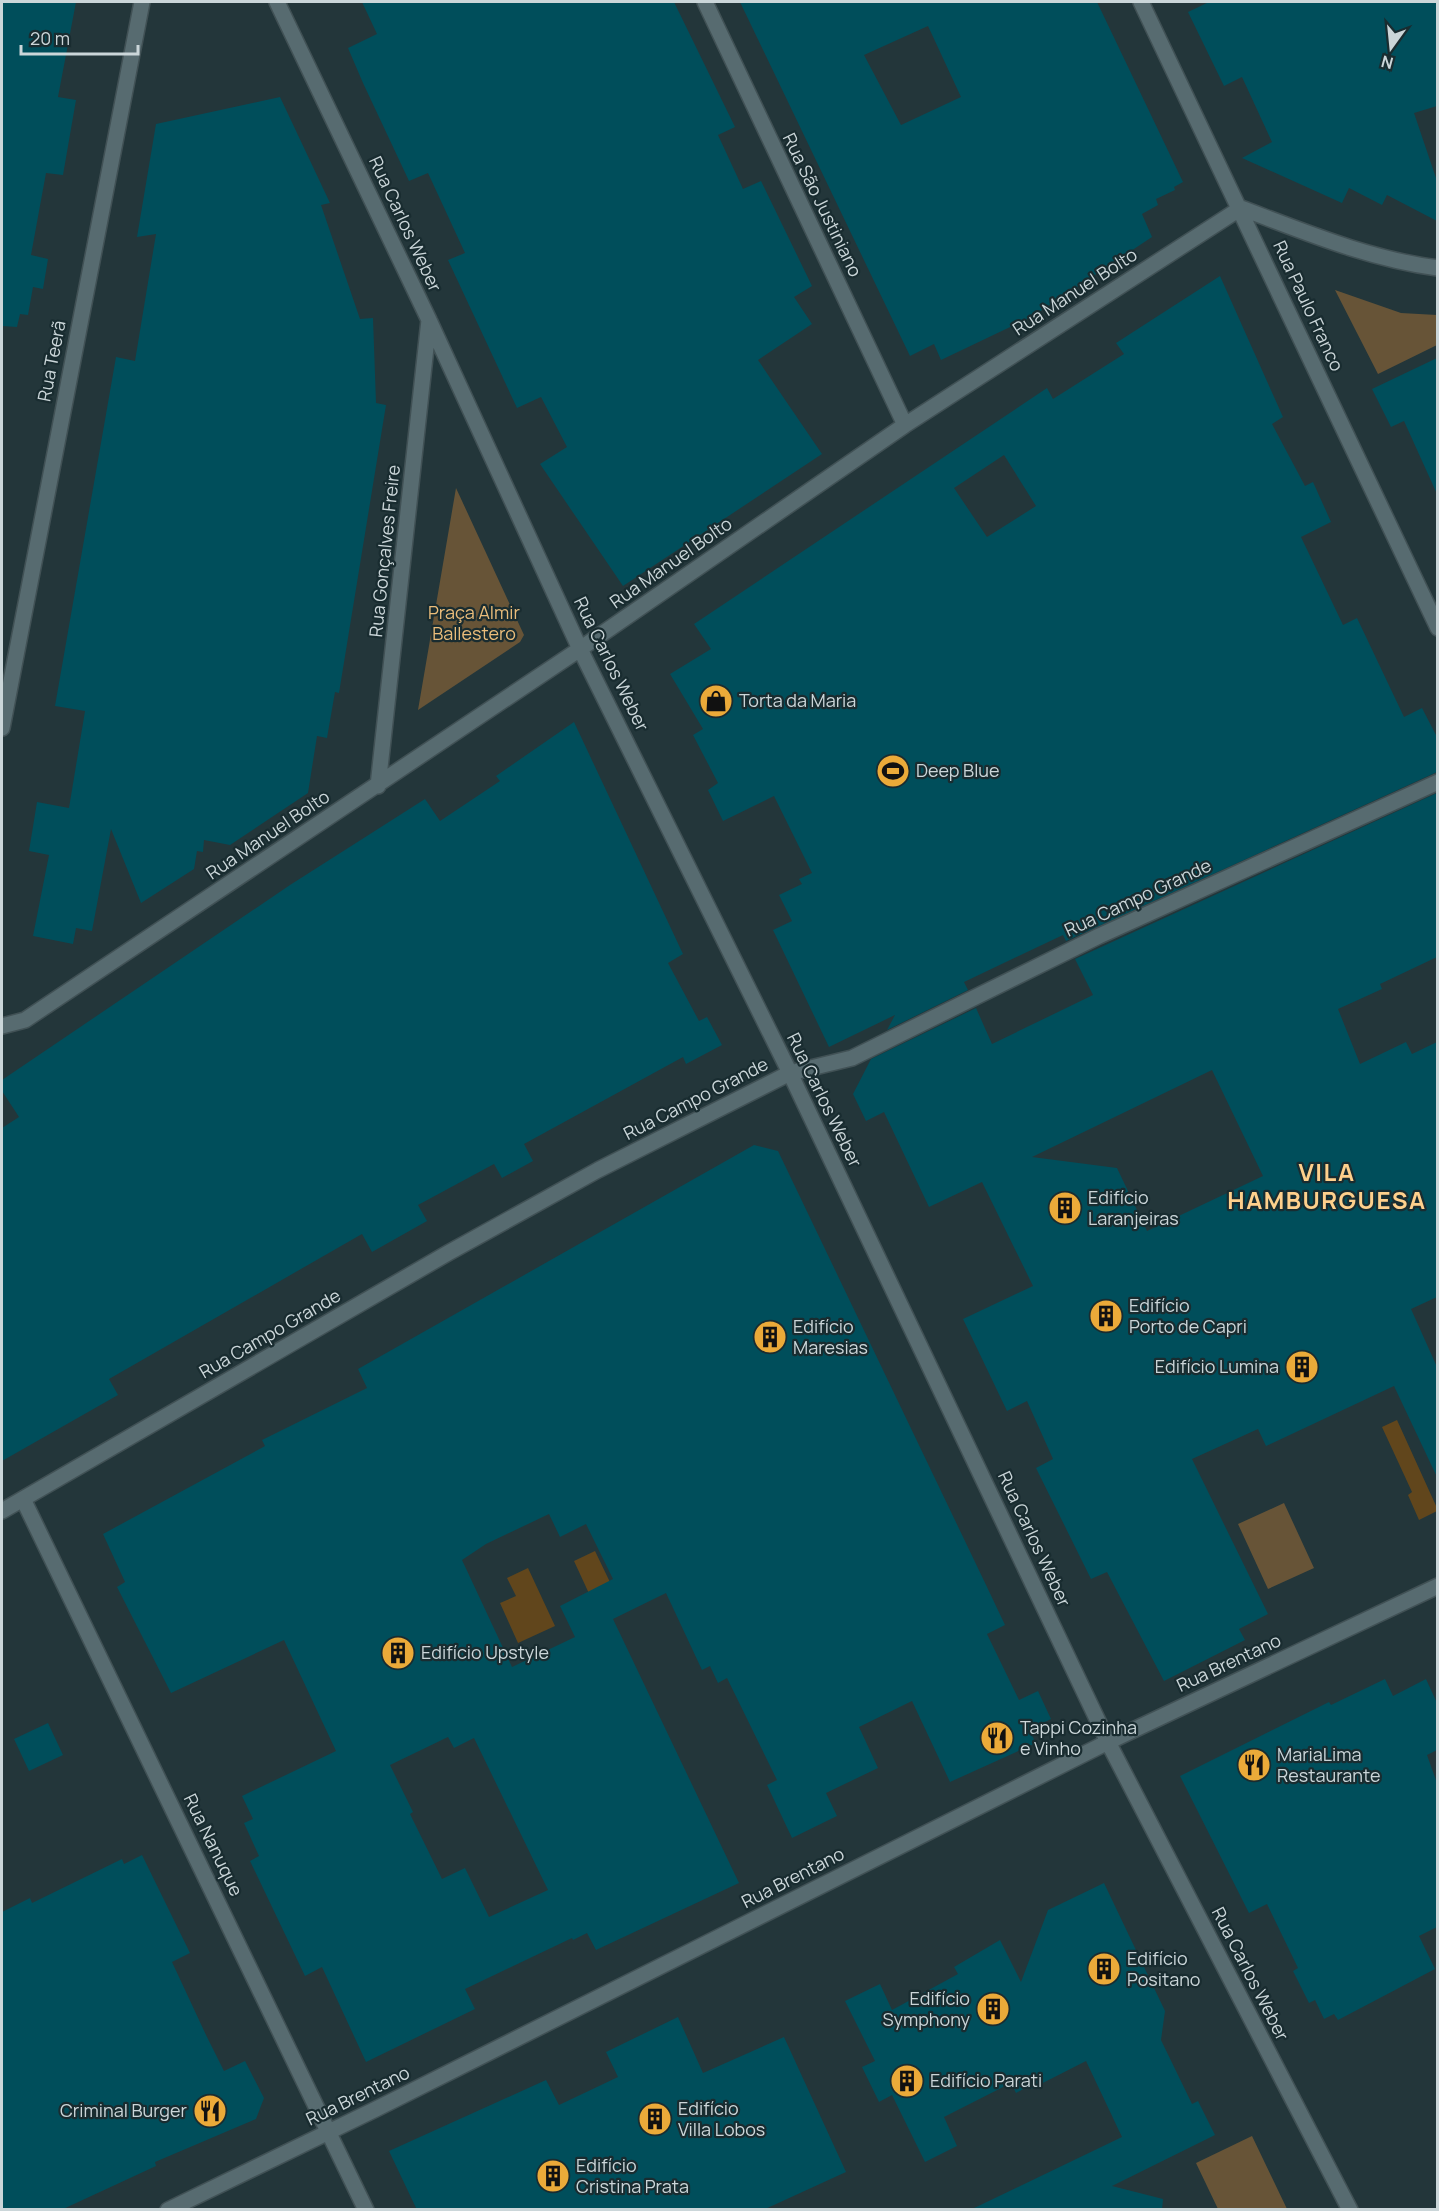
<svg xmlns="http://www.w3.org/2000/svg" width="1439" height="2211" font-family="Manrope,sans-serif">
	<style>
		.green { fill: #675437 }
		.water { fill: #61461c }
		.building { fill: #004e5b; fill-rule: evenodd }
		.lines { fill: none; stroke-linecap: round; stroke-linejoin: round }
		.minor-casing { stroke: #415155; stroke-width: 18 }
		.minor { stroke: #576b70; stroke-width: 15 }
		.labels { text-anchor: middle; stroke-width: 4.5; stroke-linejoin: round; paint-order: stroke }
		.street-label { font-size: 18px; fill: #cbd6d9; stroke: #192c30 }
		.park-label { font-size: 18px; fill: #eabd7b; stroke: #192c30 }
		.poi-label { font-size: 18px; fill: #cbd6d9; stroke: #192c30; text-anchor: start }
		.district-label { font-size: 24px; font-weight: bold; letter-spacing: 1.5px; fill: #fed08c; stroke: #192c30 }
	</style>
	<rect width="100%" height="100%" fill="#23363a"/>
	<path class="green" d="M 1335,290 L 1401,313 L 1437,315 L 1437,345 L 1378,374 Z
		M 456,488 L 524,635 L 520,642 L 418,710 Z
		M 1284,1503 L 1314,1568 L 1268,1589 L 1238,1524 Z
		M 1252,2136 L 1287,2209 L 1218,2209 L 1196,2163 Z"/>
	<path class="water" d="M 1397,1420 L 1437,1508 L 1437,1511 L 1419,1520 L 1408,1495 L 1412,1492 L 1382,1427 Z
		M 595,1551 L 620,1603 L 598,1613 L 574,1561 Z
		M 528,1568 L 555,1626 L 518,1643 L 500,1603 L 516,1596 L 507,1578 Z"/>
	<path class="building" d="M 2,2 L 76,2 L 58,97 L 76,100 L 63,175 L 46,173 L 31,255 L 48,259 L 43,289 L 33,287 L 28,315 L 20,314 L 17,327 L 2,326 Z
		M 362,2 L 674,2 L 735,127 L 718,135 L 743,189 L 761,181 L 812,286 L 794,297 L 812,324 L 758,360 L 822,454 L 623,586 L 540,464 L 567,447 L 541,397 L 517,408 L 448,260 L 465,253 L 428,173 L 409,181 L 363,83 L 348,48 L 377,34 Z
		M 740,2 L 1097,2 L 1183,182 L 1174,187 L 1175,190 L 1156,199 L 1158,205 L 1142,214 L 1152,237 L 1033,316 L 941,360 L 934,344 L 910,356 ZM 928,26 L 961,97 L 901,125 L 864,55 Z
		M 1209,2 L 1437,2 L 1437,106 L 1414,113 L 1437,181 L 1437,221 L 1387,195 L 1382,205 L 1349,188 L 1342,203 L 1242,158 L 1272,142 L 1242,77 L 1224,86 L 1188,12 Z
		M 280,97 L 330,203 L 321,205 L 360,319 L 373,318 L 376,403 L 386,405 L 339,693 L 335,692 L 327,738 L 317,736 L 308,793 L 230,845 L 204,840 L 203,852 L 197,851 L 194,869 L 141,903 L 111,829 L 92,931 L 76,928 L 73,944 L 33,936 L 49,855 L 29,851 L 37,802 L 69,808 L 85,711 L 55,706 L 116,357 L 135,361 L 156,234 L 137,237 L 156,124 Z
		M 1220,276 L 1283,417 L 1272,424 L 1305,486 L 1313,482 L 1331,522 L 1301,537 L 1343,625 L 1357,618 L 1404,717 L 1422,708 L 1437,737 L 1437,772 L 1066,941 L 1063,935 L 964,982 L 968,990 L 887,1030 L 895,1015 L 829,1047 L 773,930 L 792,921 L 779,895 L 802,884 L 799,879 L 812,873 L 774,796 L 723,821 L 708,790 L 718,783 L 693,735 L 703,729 L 670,674 L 711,649 L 694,624 L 1047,388 L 1053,399 L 1124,354 L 1116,343 ZM 1004,455 L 1036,506 L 987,537 L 954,488 Z
		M 1437,358 L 1437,494 L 1404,421 L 1391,427 L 1372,389 Z
		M 574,722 L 683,954 L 668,963 L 699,1021 L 707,1017 L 722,1045 L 686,1064 L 683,1057 L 524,1144 L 533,1161 L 502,1178 L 494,1164 L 418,1205 L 427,1221 L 372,1252 L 362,1234 L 109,1379 L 118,1395 L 2,1461 L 2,1128 L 19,1117 L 2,1091 L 2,1080 L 290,885 L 425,799 L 440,821 L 500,781 L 496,776 Z
		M 1437,793 L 1437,957 L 1380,984 L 1382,989 L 1338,1009 L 1360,1064 L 1406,1042 L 1412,1054 L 1437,1042 L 1437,1297 L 1411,1309 L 1437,1367 L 1437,1477 L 1394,1386 L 1266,1446 L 1258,1429 L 1192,1459 L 1268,1614 L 1239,1629 L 1245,1640 L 1164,1681 L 1107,1572 L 1091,1579 L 1036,1468 L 1053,1459 L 1027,1401 L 1007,1411 L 963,1319 L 1033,1286 L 982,1182 L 929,1207 L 884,1112 L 866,1121 L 853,1094 L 871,1059 L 976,1008 L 992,1044 L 1093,995 L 1075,959 ZM 1212,1070 L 1263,1176 L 1147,1231 L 1117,1168 L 1032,1157 Z
		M 754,1145 L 778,1151 L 987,1587 L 1005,1625 L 987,1634 L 1019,1700 L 1038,1691 L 1051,1719 L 1029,1730 L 1036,1743 L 950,1782 L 912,1701 L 859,1727 L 878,1768 L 826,1793 L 837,1816 L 792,1838 L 767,1785 L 777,1780 L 727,1678 L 718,1683 L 710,1666 L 702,1670 L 666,1593 L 613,1619 L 739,1883 L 596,1950 L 587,1933 L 573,1940 L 572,1938 L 465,1989 L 475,2009 L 366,2062 L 322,1967 L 305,1976 L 250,1861 L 259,1856 L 244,1823 L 253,1819 L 242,1796 L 336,1751 L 284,1640 L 171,1693 L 117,1587 L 125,1582 L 103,1534 L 265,1446 L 262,1440 L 367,1388 L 358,1369 ZM 549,1514 L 560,1537 L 586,1524 L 613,1579 L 560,1606 L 575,1637 L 512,1667 L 462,1560 L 486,1544 ZM 448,1737 L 454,1748 L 474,1738 L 548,1890 L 489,1917 L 465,1868 L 442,1879 L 410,1814 L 413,1812 L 390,1765 Z
		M 1385,1679 L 1393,1696 L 1426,1679 L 1437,1703 L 1437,1750 L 1427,1755 L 1437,1783 L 1437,1927 L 1419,1936 L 1435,1969 L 1338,2020 L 1334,2014 L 1324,2019 L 1315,2000 L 1309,2003 L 1293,1971 L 1298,1968 L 1267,1904 L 1249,1913 L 1180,1776 L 1329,1702 L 1331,1705 Z
		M 48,1723 L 63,1755 L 29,1771 L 14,1739 Z
		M 142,1855 L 190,1953 L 172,1962 L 206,2035 L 224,2071 L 245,2061 L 264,2098 L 256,2119 L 155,2162 L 156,2166 L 61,2210 L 2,2210 L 2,1912 L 30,1898 L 32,1903 L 122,1859 L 124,1864 Z
		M 1104,1883 L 1165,2011 L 1161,2040 L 1192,2104 L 1198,2101 L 1215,2135 L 1112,2186 L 1163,2199 L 1162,2210 L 970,2210 L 1122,2137 L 1086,2061 L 1031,2089 L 1029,2086 L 1016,2093 L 1011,2083 L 944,2117 L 957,2146 L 925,2162 L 892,2095 L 879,2102 L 862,2067 L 875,2061 L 845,2001 L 880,1984 L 892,2010 L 958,1974 L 954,1967 L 1000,1940 L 1021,1982 L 1048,1910 Z
		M 678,2017 L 703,2073 L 784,2037 L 846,2172 L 763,2210 L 417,2210 L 389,2151 L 546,2080 L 559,2105 L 618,2077 L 606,2052 Z"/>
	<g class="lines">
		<defs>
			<path id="minor" d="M 277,2 L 429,320 L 580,649 L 790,1073 L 1108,1742 L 1350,2210
				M 705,2 L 905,425
				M 1141,2 L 1438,628
				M 2,728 L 142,2
				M 378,786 L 429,320
				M 2,1026 L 25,1020 L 580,649 L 905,425 L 1241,208 C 1305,232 1369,259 1438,268
				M 23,1499 L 366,2210
				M 2,1511 L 448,1253 L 598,1170 L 790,1073 L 852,1058 L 1099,936 L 1438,782
				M 168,2210 L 376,2109 L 1108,1742 L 1438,1586"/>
		</defs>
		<use href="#minor" class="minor-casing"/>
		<use href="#minor" class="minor"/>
	</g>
	<defs>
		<symbol id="shop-disc" viewBox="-11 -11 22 22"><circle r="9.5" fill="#ebaa39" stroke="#192c30"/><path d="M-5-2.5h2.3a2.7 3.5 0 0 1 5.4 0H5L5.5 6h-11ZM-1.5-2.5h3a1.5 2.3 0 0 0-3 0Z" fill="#111"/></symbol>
		<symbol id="stadium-disc" viewBox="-11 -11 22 22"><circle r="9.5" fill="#ebaa39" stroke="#192c30"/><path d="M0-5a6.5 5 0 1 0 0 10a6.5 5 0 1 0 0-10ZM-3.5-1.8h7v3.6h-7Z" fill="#111"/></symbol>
		<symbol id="building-disc" viewBox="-11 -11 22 22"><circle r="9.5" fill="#ebaa39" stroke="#192c30"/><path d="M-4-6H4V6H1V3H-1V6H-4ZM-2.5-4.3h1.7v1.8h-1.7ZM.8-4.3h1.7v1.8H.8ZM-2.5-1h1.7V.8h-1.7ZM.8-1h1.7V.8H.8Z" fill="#111"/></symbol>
		<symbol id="restaurant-disc" viewBox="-11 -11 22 22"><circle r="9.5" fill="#ebaa39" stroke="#192c30"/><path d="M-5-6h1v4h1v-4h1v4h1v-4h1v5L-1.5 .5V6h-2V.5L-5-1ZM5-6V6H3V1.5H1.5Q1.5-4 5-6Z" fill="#111"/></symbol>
	</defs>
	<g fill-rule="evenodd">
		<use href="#shop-disc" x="697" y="682" width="38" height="38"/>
		<use href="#stadium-disc" x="874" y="752" width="38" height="38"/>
		<use href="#building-disc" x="1046" y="1189" width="38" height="38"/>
		<use href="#building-disc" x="1087" y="1297" width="38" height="38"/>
		<use href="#building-disc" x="751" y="1318" width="38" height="38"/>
		<use href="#building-disc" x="1283" y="1348" width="38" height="38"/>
		<use href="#building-disc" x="379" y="1634" width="38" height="38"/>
		<use href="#restaurant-disc" x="978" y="1719" width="38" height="38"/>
		<use href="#restaurant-disc" x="1235" y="1746" width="38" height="38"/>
		<use href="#building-disc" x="1085" y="1950" width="38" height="38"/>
		<use href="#building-disc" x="974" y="1990" width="38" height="38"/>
		<use href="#building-disc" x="888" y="2062" width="38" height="38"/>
		<use href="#restaurant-disc" x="191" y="2092" width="38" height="38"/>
		<use href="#building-disc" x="636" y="2100" width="38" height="38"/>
		<use href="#building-disc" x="534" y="2157" width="38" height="38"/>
	</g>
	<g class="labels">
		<g class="street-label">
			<text transform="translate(822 205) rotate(64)" y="6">Rua São Justiniano</text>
			<text transform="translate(405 224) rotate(65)" y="6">Rua Carlos Weber</text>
			<text transform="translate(1075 292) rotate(-33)" y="6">Rua Manuel Bolto</text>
			<text transform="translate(1308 306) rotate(65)" y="6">Rua Paulo Franco</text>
			<text transform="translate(52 361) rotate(-79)" y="6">Rua Teerã</text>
			<text transform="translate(385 551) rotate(-84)" y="6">Rua Gonçalves Freire</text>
			<text transform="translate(671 563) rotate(-35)" y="6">Rua Manuel Bolto</text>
			<text transform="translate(611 664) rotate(64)" y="6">Rua Carlos Weber</text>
			<text transform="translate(268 835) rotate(-34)" y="6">Rua Manuel Bolto</text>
			<text transform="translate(1138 898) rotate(-25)" y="6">Rua Campo Grande</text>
			<text transform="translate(696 1099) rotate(-27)" y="6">Rua Campo Grande</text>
			<text transform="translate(824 1100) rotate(64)" y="6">Rua Carlos Weber</text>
			<text transform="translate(270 1334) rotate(-30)" y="6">Rua Campo Grande</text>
			<text transform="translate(1034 1539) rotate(65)" y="6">Rua Carlos Weber</text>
			<text transform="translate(1229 1663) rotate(-25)" y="6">Rua Brentano</text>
			<text transform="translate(213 1845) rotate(64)" y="6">Rua Nanuque</text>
			<text transform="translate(793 1878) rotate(-27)" y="6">Rua Brentano</text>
			<text transform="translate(1250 1974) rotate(63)" y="6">Rua Carlos Weber</text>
			<text transform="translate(358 2096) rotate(-26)" y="6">Rua Brentano</text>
		</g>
		<g class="park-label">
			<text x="474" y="619">Praça Almir<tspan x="474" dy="21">Ballestero</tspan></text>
		</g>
		<g class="poi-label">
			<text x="739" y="707">Torta da Maria</text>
			<text x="916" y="777">Deep Blue</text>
			<text x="1088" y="1204">Edifício<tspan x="1088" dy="21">Laranjeiras</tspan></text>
			<text x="1129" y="1312">Edifício<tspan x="1129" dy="21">Porto de Capri</tspan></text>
			<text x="793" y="1333">Edifício<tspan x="793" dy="21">Maresias</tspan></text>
			<text x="1279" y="1373" text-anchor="end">Edifício Lumina</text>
			<text x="421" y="1659">Edifício Upstyle</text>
			<text x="1020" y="1734">Tappi Cozinha<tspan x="1020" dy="21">e Vinho</tspan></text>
			<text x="1277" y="1761">MariaLima<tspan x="1277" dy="21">Restaurante</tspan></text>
			<text x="1127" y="1965">Edifício<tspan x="1127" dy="21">Positano</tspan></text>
			<text x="970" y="2005" text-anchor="end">Edifício<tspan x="970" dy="21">Symphony</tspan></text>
			<text x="930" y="2087">Edifício Parati</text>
			<text x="678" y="2115">Edifício<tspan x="678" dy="21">Villa Lobos</tspan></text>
			<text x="187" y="2117" text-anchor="end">Criminal Burger</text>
			<text x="576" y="2172">Edifício<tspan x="576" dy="21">Cristina Prata</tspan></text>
		</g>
		<g class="district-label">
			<text x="1327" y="1181">VILA<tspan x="1327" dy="28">HAMBURGUESA</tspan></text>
		</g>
	</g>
	<rect width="1439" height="2211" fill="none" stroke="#cbd6d9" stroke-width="6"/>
	<g transform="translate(1391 48) rotate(195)" stroke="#192c30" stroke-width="4.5" paint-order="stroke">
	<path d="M0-4.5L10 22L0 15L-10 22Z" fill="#cbd6d9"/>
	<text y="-9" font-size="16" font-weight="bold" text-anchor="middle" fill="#cbd6d9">N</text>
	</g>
	<path d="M21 45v9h117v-9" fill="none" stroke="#cbd6d9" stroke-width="3"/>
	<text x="30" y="45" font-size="18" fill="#cbd6d9" stroke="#192c30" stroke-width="4.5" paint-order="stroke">20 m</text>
</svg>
